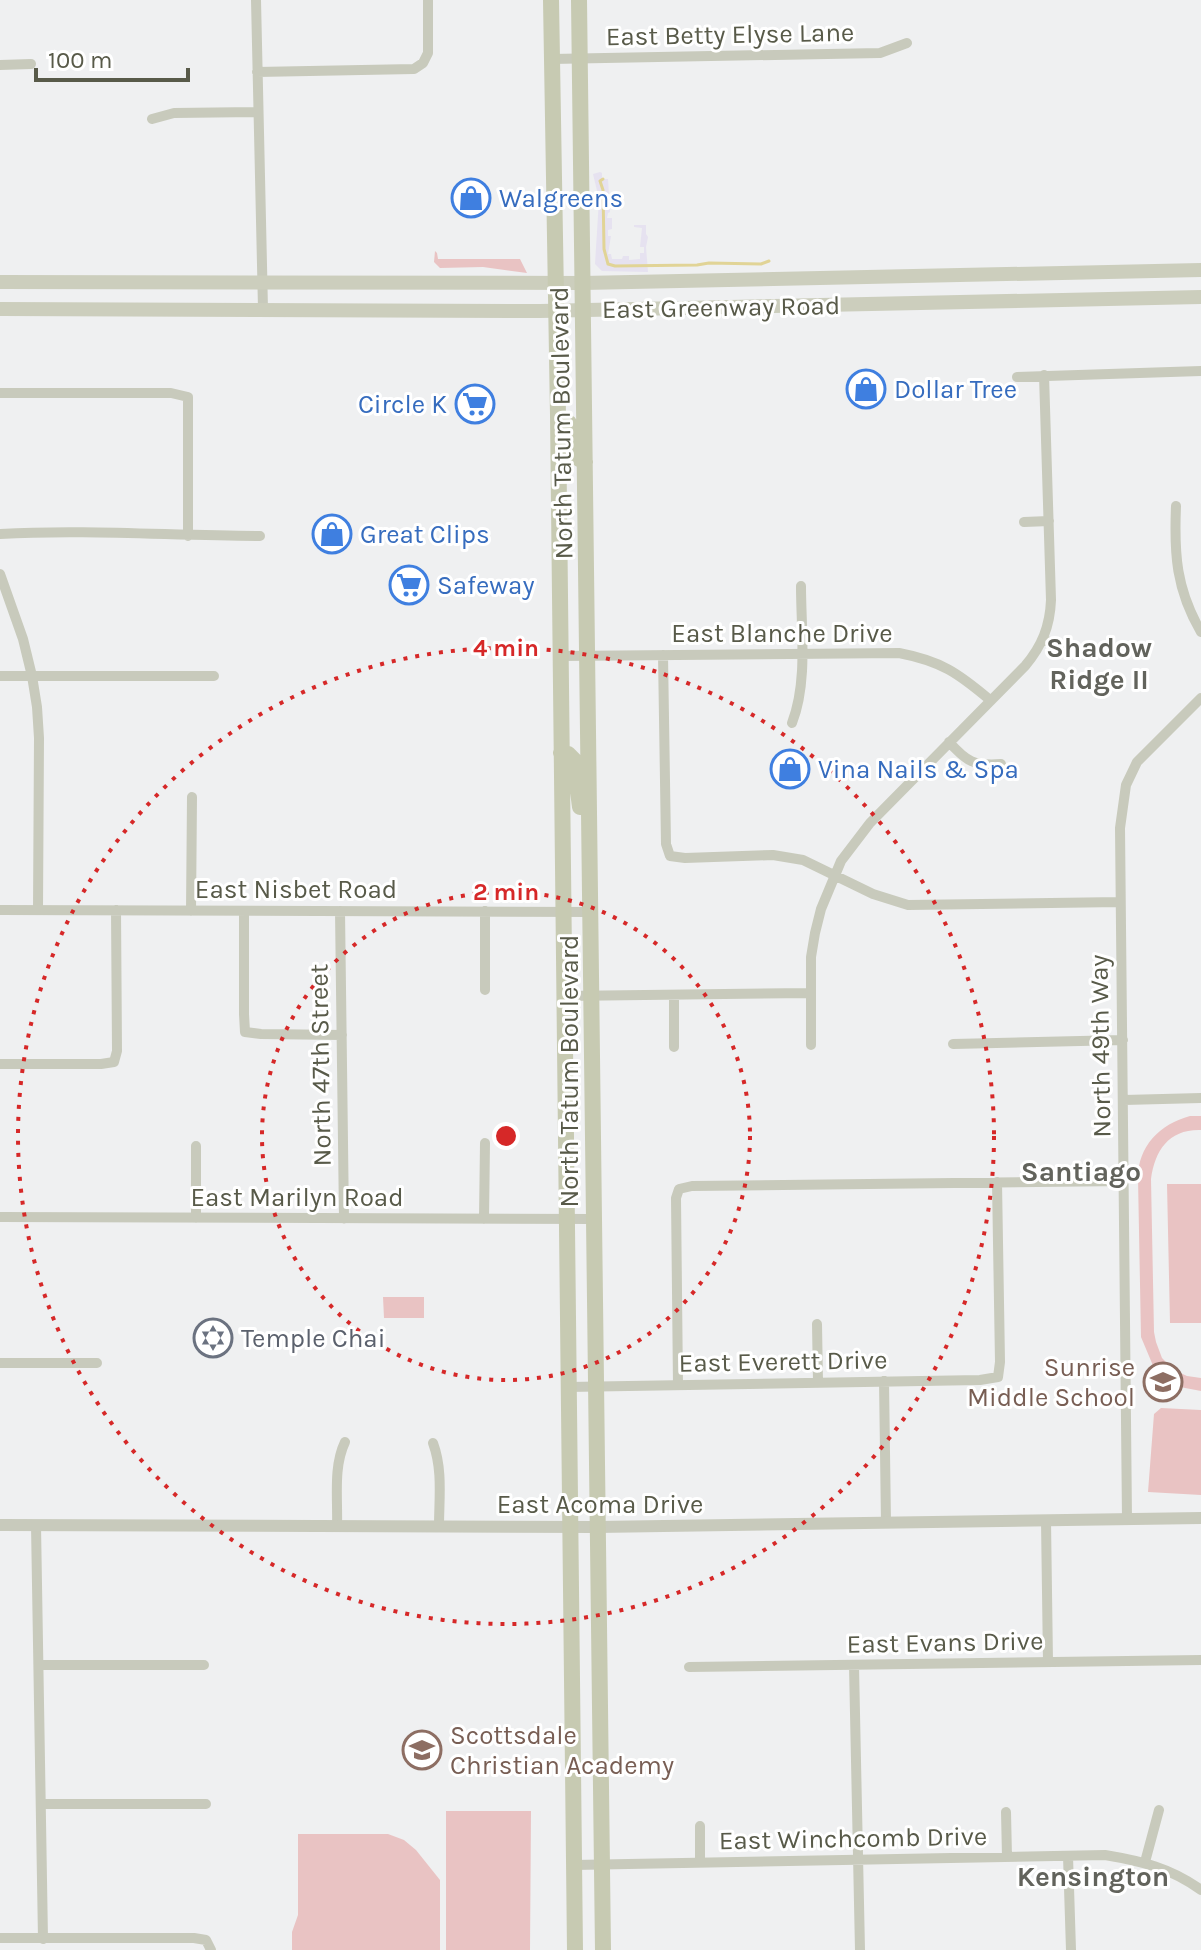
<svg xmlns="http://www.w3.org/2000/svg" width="1201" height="1950" font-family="Karla,sans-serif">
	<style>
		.green { fill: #e9c3c3 }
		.sand { fill: #e6e2f0 }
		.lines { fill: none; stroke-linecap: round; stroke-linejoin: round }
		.stream { stroke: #e1d496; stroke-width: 3 }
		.minor { stroke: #c8cabc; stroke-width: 10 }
		.tertiary { stroke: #c8cabc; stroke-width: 12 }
		.secondary { stroke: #cccebd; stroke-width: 14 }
		.primary { stroke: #c7cab2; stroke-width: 16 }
		.ring { fill: none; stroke: #d62828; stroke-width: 4; stroke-dasharray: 4 8 }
		.labels { text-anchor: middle; stroke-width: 6; stroke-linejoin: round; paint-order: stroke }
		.street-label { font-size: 26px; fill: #585a49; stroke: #fff }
		.shop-label { font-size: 26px; fill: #366cbe; stroke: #fff; text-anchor: start }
		.worship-label { font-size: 26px; fill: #5b616d; stroke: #fff; text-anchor: start }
		.education-label { font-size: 26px; fill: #785e54; stroke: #fff; text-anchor: end }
		.neighbourhood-label { font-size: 28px; font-weight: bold; fill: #62635c; stroke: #fff }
		.centre { fill: #d62828; stroke: #fff; stroke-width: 4 }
		.ring-label { font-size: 24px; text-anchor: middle; font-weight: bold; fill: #d62828; stroke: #fff; stroke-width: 6; stroke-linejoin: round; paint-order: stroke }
	</style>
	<rect width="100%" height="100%" fill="#eff0f1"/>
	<path class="green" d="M 435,251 L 437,253 L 438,259 L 520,259 L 527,273 L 483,267 L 440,268 L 434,262 Z
		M 1190,1116 L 1201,1116 L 1201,1130 C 1169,1129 1155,1150 1151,1179 L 1154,1332 L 1156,1342 L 1162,1358 L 1174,1370 L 1187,1376 L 1201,1378 L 1201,1391 L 1180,1387 L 1159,1375 L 1154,1368 L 1141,1337 L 1138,1178 C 1138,1146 1160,1124 1190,1116 Z
		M 1167,1184 L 1201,1184 L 1201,1323 L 1170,1323 Z
		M 383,1297 L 424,1297 L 424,1318 L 384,1318 Z
		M 1161,1408 L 1201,1410 L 1201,1495 L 1148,1492 L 1154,1414 Z
		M 446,1811 L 531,1811 L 530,1950 L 446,1950 Z
		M 298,1834 L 388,1834 L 404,1840 L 416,1850 L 440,1880 L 440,1950 L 292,1950 L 292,1932 L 298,1915 Z"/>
	<path class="sand" d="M 600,172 L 602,173 L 602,179 L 608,179 L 609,195 L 608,196 L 607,200 L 609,201 L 610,212 L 608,213 L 607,218 L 612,218 L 612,229 L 608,230 L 608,236 L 611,236 L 608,254 L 611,254 L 612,259 L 622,259 L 623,256 L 629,256 L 629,260 L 640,259 L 640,253 L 644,253 L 644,247 L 640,247 L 642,228 L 634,227 L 634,225 L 646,225 L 646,234 L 648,237 L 646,247 L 648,272 L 602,271 L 595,264 L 599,199 L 593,174 Z"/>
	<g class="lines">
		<path class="stream" d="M 603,179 L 600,181 L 603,190 L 604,249 L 608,264 L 615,266 L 697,265 L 709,263 L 761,264 L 769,261"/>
		<path class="minor" d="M 256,0 L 263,309
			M 552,59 L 880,53 L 907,43
			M 0,65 L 31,64
			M 257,72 L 414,69 L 423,63 L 428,53 L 428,0
			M 152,119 L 174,113 L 258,112
			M 1017,377 L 1201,371
			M 0,393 L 171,393 L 188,397 L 188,536
			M 1176,506 C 1174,554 1176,589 1201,632
			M 1024,522 L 1049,521
			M 0,534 C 87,529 174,536 260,536
			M 0,574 L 23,639 L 32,676 L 37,707 L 39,738 L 38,910
			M 1043,639 L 1069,651
			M 663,655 L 666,844 L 670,856 L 685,858 L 773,855 L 803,860 L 873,894 L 908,905 L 1120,902
			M 561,656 L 899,653 C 941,661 958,673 990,700
			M 0,676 L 214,676
			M 792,723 C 808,682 801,629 801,586
			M 949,742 C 967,762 974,766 1001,764
			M 0,910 L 592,912
			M 191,911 L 192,797
			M 244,911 L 244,1014 L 245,1032 L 261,1034 L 342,1035
			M 340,911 L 344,1219
			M 485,990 L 485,911
			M 674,995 L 674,1047
			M 565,996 L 810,993
			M 953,1044 L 1123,1040
			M 811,1045 L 811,957 L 815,933 L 821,909 L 841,861 L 870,823 L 1025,666 C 1042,646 1050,626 1051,600 L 1044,375
			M 0,1064 L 101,1064 L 114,1062 L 117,1051 L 116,910
			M 1124,1100 L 1201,1098
			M 0,1217 L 594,1219
			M 196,1218 L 196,1146
			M 484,1219 L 485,1143
			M 817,1324 L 818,1382
			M 0,1363 L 97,1363
			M 884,1381 L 886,1523
			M 678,1385 L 676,1198 L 679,1189 L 692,1186 L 1124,1181
			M 568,1387 L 980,1380 L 998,1377 L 1000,1362 L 997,1182
			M 433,1443 C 443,1470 439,1499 439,1527
			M 1127,1519 L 1120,828 L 1126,785 L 1137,762 L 1201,698
			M 1046,1521 L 1048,1662
			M 36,1525 L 43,1939
			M 337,1526 C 338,1499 333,1467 345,1442
			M 40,1665 L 204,1665
			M 854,1666 L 860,1950
			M 689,1667 L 1201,1660
			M 41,1804 L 206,1804
			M 1006,1812 L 1007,1857
			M 700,1826 L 700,1863
			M 1068,1856 L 1071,1950
			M 1145,1862 L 1159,1810
			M 574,1865 L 1105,1855 C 1141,1861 1171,1868 1201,1890
			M 0,1938 L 194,1938 L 206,1940 L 211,1950"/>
		<path class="tertiary" d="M 0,1525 L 597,1527 L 1201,1518"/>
		<path class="secondary" d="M 0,282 L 583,283 L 1201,270
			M 0,309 L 540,311 L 1201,297"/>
		<path class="primary" d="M 551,0 L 558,415 L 575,1950
			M 579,0 C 589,650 593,1300 603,1950
			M 569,423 C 569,442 566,454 585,462
			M 561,753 L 568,754 L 574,760 L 580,807"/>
	</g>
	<g class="ring">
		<circle cx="506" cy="1136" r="244"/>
		<circle cx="506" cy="1136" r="488"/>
	</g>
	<defs>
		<symbol id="shop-ring" viewBox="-11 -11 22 22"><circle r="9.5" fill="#fff" stroke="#3f7fe0" stroke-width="1.5"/><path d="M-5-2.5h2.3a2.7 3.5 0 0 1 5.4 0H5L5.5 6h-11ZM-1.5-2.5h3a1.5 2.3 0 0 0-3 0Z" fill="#3f7fe0"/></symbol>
		<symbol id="supermarket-ring" viewBox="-11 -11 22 22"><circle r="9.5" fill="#fff" stroke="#3f7fe0" stroke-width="1.5"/><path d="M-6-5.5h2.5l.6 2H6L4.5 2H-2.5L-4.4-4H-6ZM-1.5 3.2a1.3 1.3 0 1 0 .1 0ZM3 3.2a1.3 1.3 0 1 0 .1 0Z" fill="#3f7fe0"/></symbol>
		<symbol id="synagogue-ring" viewBox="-11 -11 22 22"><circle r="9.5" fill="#fff" stroke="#6b7280" stroke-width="1.5"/><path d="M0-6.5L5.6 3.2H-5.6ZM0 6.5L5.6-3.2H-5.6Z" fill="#6b7280"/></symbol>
		<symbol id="school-ring" viewBox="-11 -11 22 22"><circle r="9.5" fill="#fff" stroke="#8d6e63" stroke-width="1.5"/><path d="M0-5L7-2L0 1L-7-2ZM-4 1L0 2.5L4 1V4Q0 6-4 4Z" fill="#8d6e63"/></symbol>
	</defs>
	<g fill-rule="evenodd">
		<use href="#shop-ring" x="449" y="176" width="44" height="44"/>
		<use href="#shop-ring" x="844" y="367" width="44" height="44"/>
		<use href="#supermarket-ring" x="453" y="382" width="44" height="44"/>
		<use href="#shop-ring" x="310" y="512" width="44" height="44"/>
		<use href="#supermarket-ring" x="387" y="563" width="44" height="44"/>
		<use href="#shop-ring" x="768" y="747" width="44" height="44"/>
		<use href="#synagogue-ring" x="191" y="1316" width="44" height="44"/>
		<use href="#school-ring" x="1141" y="1360" width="44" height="44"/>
		<use href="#school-ring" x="400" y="1728" width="44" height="44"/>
	</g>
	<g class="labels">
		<g class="street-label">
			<text transform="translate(730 34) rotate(-1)" y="9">East Betty Elyse Lane</text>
			<text transform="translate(721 307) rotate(-1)" y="9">East Greenway Road</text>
			<text transform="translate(561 423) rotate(-91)" y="9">North Tatum Boulevard</text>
			<text x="782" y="642">East Blanche Drive</text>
			<text x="296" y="898">East Nisbet Road</text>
			<text transform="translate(1100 1046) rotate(-91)" y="9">North 49th Way</text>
			<text transform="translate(320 1065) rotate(-91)" y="9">North 47th Street</text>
			<text transform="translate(569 1071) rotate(-90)" y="9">North Tatum Boulevard</text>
			<text x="297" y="1206">East Marilyn Road</text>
			<text transform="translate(783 1361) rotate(-1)" y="9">East Everett Drive</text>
			<text x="600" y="1513">East Acoma Drive</text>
			<text transform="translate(945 1642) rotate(-1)" y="9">East Evans Drive</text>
			<text transform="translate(853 1838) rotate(-1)" y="9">East Winchcomb Drive</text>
		</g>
		<g class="shop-label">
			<text x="499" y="207">Walgreens</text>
			<text x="894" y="398">Dollar Tree</text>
			<text x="447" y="413" text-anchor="end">Circle K</text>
			<text x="360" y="543">Great Clips</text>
			<text x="437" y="594">Safeway</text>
			<text x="818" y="778">Vina Nails &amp; Spa</text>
		</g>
		<g class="worship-label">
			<text x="241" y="1347">Temple Chai</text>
		</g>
		<g class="education-label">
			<text x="1135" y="1376">Sunrise<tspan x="1135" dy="30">Middle School</tspan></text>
			<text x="450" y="1744" text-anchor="start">Scottsdale<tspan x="450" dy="30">Christian Academy</tspan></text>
		</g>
		<g class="neighbourhood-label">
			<text x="1099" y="657">Shadow<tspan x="1099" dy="32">Ridge II</tspan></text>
			<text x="1081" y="1181">Santiago</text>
			<text x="1093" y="1886">Kensington</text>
		</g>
	</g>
	<circle cx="506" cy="1136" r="12" class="centre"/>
	<g class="ring-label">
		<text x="506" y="656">4 min</text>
		<text x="506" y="900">2 min</text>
	</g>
	<path d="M36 68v12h152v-12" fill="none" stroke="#585a49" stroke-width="4"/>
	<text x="48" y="68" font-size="24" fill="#585a49" stroke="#ffffff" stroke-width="6" paint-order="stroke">100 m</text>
</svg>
